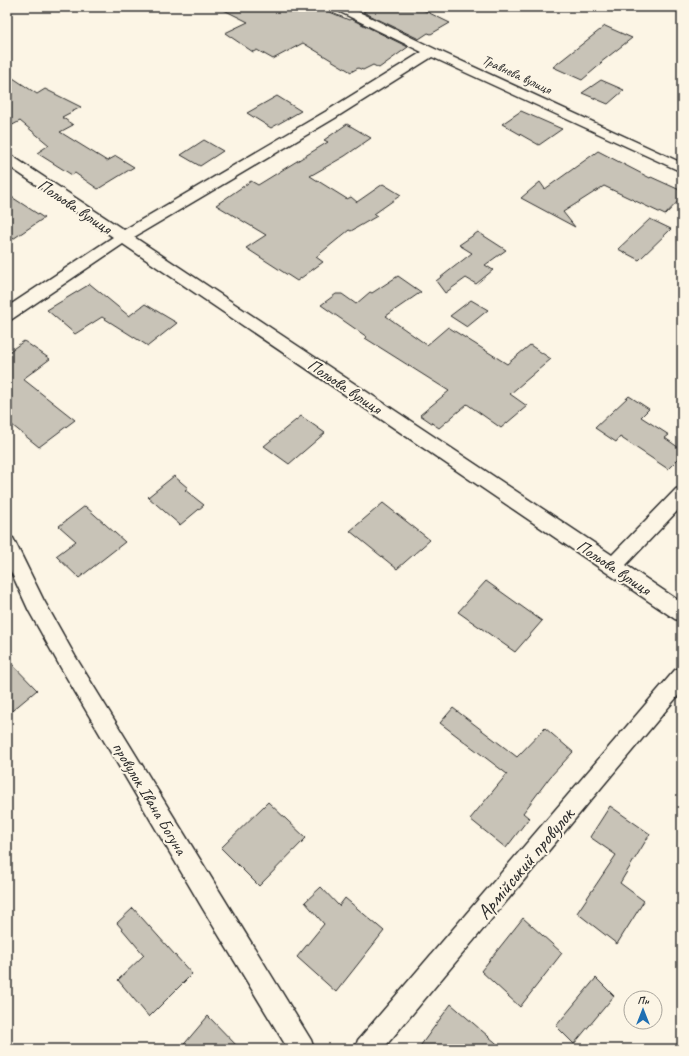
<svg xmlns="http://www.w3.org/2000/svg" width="689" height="1056" font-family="Caveat,sans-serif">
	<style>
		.building { fill: #c8c3b7; stroke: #2b2b2b }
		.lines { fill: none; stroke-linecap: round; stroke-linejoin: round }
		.street-casing { stroke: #2b2b2b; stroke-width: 3 }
		.street { fill: #fcf5e5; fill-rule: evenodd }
		.labels { text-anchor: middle; stroke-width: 4; stroke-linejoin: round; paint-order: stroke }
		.far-street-label { font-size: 14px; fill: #2b2b2b; stroke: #fcf5e5 }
		.street-label { font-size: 17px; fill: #2b2b2b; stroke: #fcf5e5 }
		.near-street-label { font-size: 20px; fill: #2b2b2b; stroke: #fcf5e5 }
	</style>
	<rect width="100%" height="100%" fill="#fcf5e5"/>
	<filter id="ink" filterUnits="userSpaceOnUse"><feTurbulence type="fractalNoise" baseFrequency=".025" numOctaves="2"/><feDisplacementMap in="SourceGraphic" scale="8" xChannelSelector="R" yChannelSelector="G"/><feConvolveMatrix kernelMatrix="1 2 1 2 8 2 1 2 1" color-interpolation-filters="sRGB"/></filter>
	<g filter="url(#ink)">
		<path class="building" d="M 218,7 L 318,7 L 349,20 L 351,19 L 408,47 L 379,68 L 373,65 L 363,70 L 358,68 L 351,72 L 303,43 L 273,59 L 257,50 L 253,52 L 225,33 L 248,22 Z
			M 372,7 L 417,7 L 450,23 L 431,34 L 428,33 L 419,39 L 363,12 Z
			M 605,26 L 632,38 L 600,63 L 602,63 L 582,80 L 553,67 Z
			M 7,74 L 37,94 L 45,89 L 81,107 L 62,117 L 73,125 L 60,132 L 107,161 L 116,156 L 134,167 L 98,189 L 75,173 L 72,175 L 37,153 L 49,145 L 20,121 L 7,128 Z
			M 601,80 L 624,90 L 608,104 L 582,93 Z
			M 277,96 L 301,111 L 271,128 L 247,113 Z
			M 521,111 L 562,129 L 539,145 L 502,124 Z
			M 347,124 L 371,138 L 345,156 L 310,176 L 347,199 L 351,197 L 357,202 L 383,184 L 401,195 L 374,214 L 377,216 L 351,231 L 349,230 L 316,257 L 323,262 L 297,281 L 246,248 L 266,235 L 216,205 L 251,181 L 258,185 L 328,142 L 324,140 Z
			M 204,140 L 223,151 L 200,166 L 181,155 Z
			M 598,151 L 650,178 L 651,177 L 682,191 L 682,197 L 665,215 L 604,186 L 563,212 L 575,227 L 521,198 L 540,182 L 545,189 Z
			M 7,194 L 44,218 L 7,243 Z
			M 650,219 L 671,229 L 639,260 L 618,249 Z
			M 478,232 L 506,250 L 485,265 L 493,270 L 476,284 L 466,278 L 445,293 L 436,281 L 472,253 L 459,245 Z
			M 398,276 L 421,292 L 386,316 L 427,345 L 448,327 L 507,364 L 530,345 L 551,359 L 510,394 L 527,406 L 501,428 L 467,404 L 439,428 L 420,415 L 449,391 L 365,338 L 367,337 L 321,305 L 336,294 L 342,294 L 356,304 L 370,292 L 372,293 Z
			M 90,284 L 129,316 L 145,304 L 177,323 L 148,346 L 102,317 L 75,334 L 47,310 Z
			M 471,300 L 488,310 L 467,327 L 450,316 Z
			M 24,341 L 50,359 L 23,379 L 75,420 L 39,447 L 7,421 L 7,353 Z
			M 629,396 L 649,409 L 641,417 L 669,435 L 665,438 L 682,450 L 682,455 L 668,469 L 620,437 L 616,442 L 595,428 Z
			M 301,416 L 325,433 L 289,464 L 264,446 Z
			M 174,476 L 188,488 L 185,490 L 204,505 L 180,525 L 148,497 Z
			M 383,503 L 430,540 L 397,569 L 350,531 Z
			M 85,506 L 125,542 L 79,578 L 56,556 L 76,541 L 59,526 Z
			M 486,581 L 542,621 L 515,652 L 458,612 Z
			M 7,659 L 37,690 L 7,715 Z
			M 453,708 L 517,757 L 545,728 L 573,752 L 550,777 L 523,813 L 529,818 L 506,848 L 470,819 L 507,774 L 440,723 Z
			M 268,802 L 306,838 L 259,886 L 221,848 Z
			M 610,806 L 650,834 L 620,883 L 644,901 L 617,944 L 577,913 L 616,855 L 590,837 Z
			M 321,887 L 339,906 L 345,898 L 384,931 L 336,992 L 297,957 L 324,924 L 305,902 Z
			M 133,908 L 192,974 L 149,1017 L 118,980 L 144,955 L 117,923 Z
			M 523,918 L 562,953 L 520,1007 L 481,971 Z
			M 596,978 L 614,996 L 574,1044 L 556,1026 Z
			M 451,1004 L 503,1049 L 418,1049 Z
			M 208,1016 L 240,1049 L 180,1049 Z"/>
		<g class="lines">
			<defs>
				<path id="street" d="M 334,7 L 349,7 L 435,49 L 682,163 L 682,172 L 432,57 L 335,118 L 134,237 L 612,555 L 676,489 L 682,487 L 682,506 L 626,565 L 682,603 L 682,621 L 675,619 L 123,244 L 12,319 L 7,321 L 7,307 L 113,237 L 7,165 L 7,155 L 12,156 L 124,230 L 325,112 L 422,52 L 336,10 Z
					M 7,535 L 13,538 L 43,599 L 75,656 L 311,1040 L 314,1049 L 288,1049 L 203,909 L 61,668 L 29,611 L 7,563 Z
					M 682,667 L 682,691 L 383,1049 L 355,1049 L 358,1040 L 675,670 Z"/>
			</defs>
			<use href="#street" class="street-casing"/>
			<use href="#street" class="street"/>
		</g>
	</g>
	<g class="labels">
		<g class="far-street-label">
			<text transform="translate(517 74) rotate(25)" y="5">Травнева вулиця</text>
		</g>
		<g class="street-label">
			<text transform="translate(75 206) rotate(34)" y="6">Польова вулиця</text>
			<text transform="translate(345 386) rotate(34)" y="6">Польова вулиця</text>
			<text transform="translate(614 567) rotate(34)" y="6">Польова вулиця</text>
			<text transform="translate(150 798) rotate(59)" y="6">провулок Івана Богуна</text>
		</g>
		<g class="near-street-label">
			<text transform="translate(525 863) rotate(-50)" y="7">Армійський провулок</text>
		</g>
	</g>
	<rect width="689" height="1056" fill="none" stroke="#fcf5e5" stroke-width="24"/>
	<rect x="12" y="12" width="665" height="1032" fill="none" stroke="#2b2b2b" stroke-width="1.5" filter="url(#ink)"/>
	<g transform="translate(643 1010)"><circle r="19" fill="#fcf5e5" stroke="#a8a49b"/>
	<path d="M0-3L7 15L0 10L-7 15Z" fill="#1f6fb2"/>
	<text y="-6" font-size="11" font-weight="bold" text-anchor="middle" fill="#2b2b2b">Пн</text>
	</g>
</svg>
